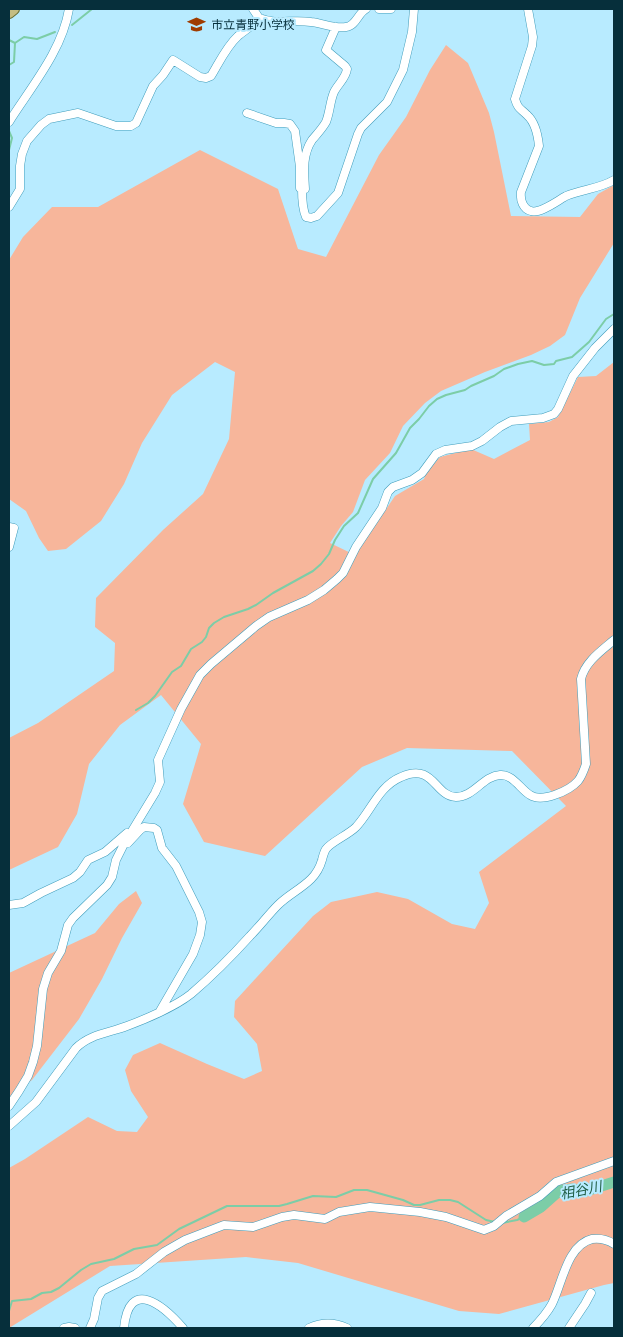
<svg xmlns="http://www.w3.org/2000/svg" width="623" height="1337" font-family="'PT Sans','Noto Sans JP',sans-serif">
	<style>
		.green { fill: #f7b69b }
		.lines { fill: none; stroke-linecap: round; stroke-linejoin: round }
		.stream { stroke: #7ccda7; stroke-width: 2 }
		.river { stroke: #7ccda7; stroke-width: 11 }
		.minor-casing { stroke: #409dbb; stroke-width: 9 }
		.major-casing { stroke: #686f34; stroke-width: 12 }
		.minor { stroke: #fff; stroke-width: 8 }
		.major { stroke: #c4bd83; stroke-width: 10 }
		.labels { text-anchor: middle; stroke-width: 4; stroke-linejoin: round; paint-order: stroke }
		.poi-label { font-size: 12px; fill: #062f3b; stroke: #b8ebff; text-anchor: start }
		.water-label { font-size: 14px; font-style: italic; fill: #215f46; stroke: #b8ebff }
	</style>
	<rect width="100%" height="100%" fill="#b8ebff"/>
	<path class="green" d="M 446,45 L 468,63 L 489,113 L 494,132 L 511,216 L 580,217 L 598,194 L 614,185 L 614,243 L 580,298 L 565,335 L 550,346 L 531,355 L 485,372 L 441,391 L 425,403 L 403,426 L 390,453 L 365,480 L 353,512 L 341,526 L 330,543 L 355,555 L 395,496 L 424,479 L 426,473 L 440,457 L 471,449 L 494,459 L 530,440 L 529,424 L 549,422 L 558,417 L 578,377 L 596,376 L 614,362 L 614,1283 L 604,1285 L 499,1314 L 459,1311 L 298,1263 L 246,1257 L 110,1266 L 9,1328 L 9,1168 L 25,1159 L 88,1117 L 117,1131 L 137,1132 L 148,1117 L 131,1091 L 125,1070 L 133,1055 L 160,1043 L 207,1064 L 244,1079 L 262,1071 L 257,1044 L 234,1017 L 235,1001 L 313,916 L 331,902 L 377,892 L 408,899 L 452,924 L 475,929 L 489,903 L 479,872 L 566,806 L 512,751 L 407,748 L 362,767 L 265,856 L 204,842 L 183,804 L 201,744 L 161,695 L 120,725 L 89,764 L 77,814 L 58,847 L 9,870 L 9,738 L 38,723 L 114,671 L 115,643 L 95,627 L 96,598 L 163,530 L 203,494 L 229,439 L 235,372 L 215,362 L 172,395 L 142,443 L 124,484 L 101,521 L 66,549 L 48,551 L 39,538 L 26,511 L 9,499 L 9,260 L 23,237 L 52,207 L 98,207 L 200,150 L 278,189 L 298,249 L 326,257 L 379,155 L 406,117 L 430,70 Z
		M 136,891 L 142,903 L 122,938 L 102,979 L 79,1019 L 32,1080 L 9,1097 L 9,973 L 95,933 L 119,904 Z"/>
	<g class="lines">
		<path class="stream" d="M 72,25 L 92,9
			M 9,40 L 15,43 L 24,37 L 37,39 L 55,32
			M 9,65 L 14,62 L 15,43
			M 9,150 L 12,138 L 9,131
			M 136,710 L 148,703 L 155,696 L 172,672 L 181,666 L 191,649 L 202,642 L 206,637 L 209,628 L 214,623 L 224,617 L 248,609 L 256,605 L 273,593 L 313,571 L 321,564 L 329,554 L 335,540 L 344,526 L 358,513 L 373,479 L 396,453 L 410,428 L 419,419 L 429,406 L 437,399 L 446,395 L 465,390 L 471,386 L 494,376 L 504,369 L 518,364 L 532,361 L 544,365 L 554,364 L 556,361 L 572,357 L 589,342 L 606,319 L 614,314
			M 502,1223 L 517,1220 L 524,1217
			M 9,1311 L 12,1301 L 31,1299 L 42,1293 L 51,1292 L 59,1288 L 81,1270 L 91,1264 L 114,1259 L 134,1249 L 157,1245 L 179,1229 L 227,1206 L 279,1206 L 287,1204 L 313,1196 L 336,1197 L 354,1190 L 367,1190 L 403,1200 L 414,1205 L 420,1205 L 439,1200 L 450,1200 L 458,1202 L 486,1220 L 495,1222"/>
		<path class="river" d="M 524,1217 L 541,1207 L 559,1191 L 572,1189 L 586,1191 L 614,1182"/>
		<defs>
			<path id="minor" d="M 253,9 L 259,18 C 276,25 293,19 311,22 C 322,23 335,29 346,27 C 356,26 358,13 366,9
				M 379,9 L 391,9
				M 528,9 L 533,37 L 532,46 L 515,99 C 518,109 520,108 527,115 C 535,122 538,136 539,146 L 521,192 C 520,200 523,209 531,211 C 540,214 557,201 566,196 C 582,189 599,189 614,180
				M 247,113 L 276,123 L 284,123 L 290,124 L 295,131 L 300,167 L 300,188 L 305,189 C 304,172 302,155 312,140 C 317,134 322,129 326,122 C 330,112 330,101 334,92 C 338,84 346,78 347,69 L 345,66 L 326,50 L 336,27
				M 9,122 C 31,87 62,51 69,9
				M 302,189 C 302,198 302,208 306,217 L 311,218 L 317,216 L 338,193 L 358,134 L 361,128 L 387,102 L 403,70 L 412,32 L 414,9
				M 9,207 L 20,189 L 20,166 L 22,154 L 27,141 L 41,125 L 49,119 L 78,113 L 116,126 L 131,126 L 136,123 L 153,86 L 163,75 L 173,60 L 200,77 L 206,78 L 211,76 C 219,63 226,47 238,36 C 245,30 253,26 259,18
				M 9,527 L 14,528 L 9,547
				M 128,843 L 140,830 L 144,827 L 154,828 L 157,830 L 162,848 L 176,866 L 199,912 L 202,922 L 200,935 L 193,954 L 160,1011
				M 9,905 L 23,903 L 41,893 L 73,878 L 80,872 L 88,860 L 105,852 L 127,833
				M 9,1106 L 19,1091 L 28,1076 L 33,1062 L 37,1046 L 43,989 L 48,973 L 61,951 L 68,925 L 73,918 L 107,885 L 112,877 L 116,860 L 124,844 L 155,793 L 160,782 L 158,760 L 181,709 L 200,675 L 211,664 L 256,626 L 269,617 L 308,600 L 324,590 L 337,579 L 343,573 L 356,547 L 382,508 L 388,492 L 393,487 L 412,480 L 422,473 L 436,454 L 445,450 L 472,446 L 482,441 L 500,427 L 511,421 L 543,418 L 554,414 L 558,409 L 573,376 L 595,348 L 614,329
				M 9,1126 L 36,1102 L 76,1048 C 90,1034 109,1033 127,1026 C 146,1019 176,1006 191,994 C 212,976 232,956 250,936 C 260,926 268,915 278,905 C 288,895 301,889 311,879 C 316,874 320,867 322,860 C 323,856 324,852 326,849 C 331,842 348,835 356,827 C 371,811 379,786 401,777 C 434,762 434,796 456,797 C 474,797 483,776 500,775 C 513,774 520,789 530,795 C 542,803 569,791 578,781 C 582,776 584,770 586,764 L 581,679 C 585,662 601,651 614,640
				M 64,1328 L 69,1327 L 75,1328
				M 90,1328 L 94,1319 L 98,1298 L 102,1291 L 136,1274 L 164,1252 L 185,1240 L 224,1225 L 253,1227 L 282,1217 L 294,1215 L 325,1219 L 339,1212 L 370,1207 L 420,1212 L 446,1217 L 484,1230 L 494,1226 L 506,1216 L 540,1196 L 556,1182 L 614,1161
				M 124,1328 C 129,1277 163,1305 183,1328
				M 309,1328 C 322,1322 334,1322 347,1328
				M 533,1328 C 540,1321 547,1313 552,1304 C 562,1284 567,1245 592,1239 C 600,1238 608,1240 614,1244
				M 569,1328 L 585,1304 L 591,1293"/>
			<path id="major" d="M 9,13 L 14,9"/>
		</defs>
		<use href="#minor" class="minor-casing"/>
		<use href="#major" class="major-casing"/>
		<use href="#minor" class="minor"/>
		<use href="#major" class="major"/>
	</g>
	<defs>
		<symbol id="school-bare" viewBox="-9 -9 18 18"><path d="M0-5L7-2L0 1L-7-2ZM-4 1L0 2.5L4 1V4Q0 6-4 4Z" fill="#9f3c01" stroke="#b8ebff" stroke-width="2.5" paint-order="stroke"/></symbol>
	</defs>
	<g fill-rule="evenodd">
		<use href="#school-bare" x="184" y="12" width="25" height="25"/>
	</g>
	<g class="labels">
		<g class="poi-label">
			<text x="211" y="29">市立青野小学校</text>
		</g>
		<g class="water-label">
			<text transform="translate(581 1190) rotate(-11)" y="5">相谷川</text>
		</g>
	</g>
	<rect width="623" height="1337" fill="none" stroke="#062f3b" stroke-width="20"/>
</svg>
